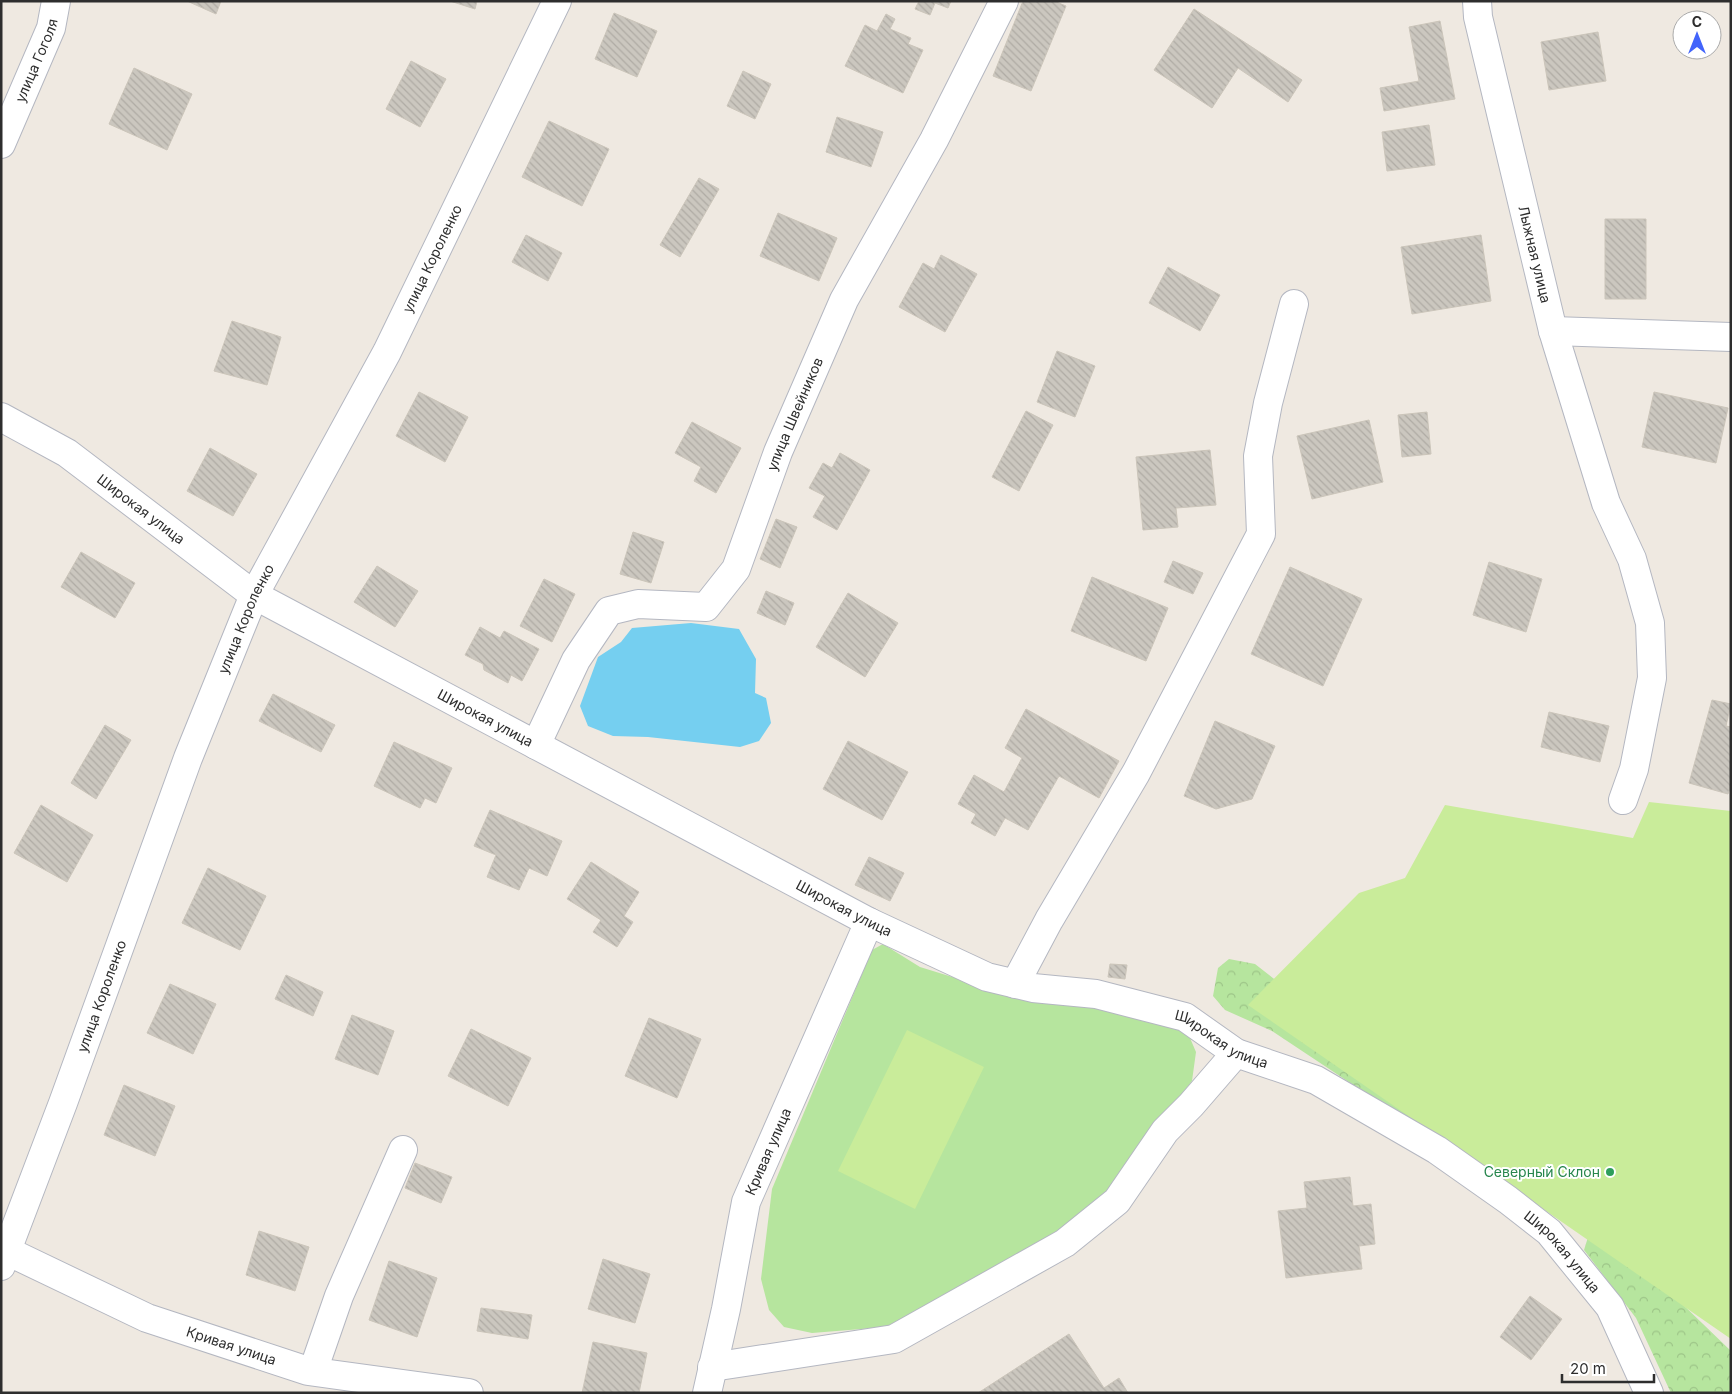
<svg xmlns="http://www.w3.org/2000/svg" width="1732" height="1394" font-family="Inter,sans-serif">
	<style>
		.grass { fill: #b6e59e }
		.forest { fill: url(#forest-crowns) }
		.pitch { fill: #c9ec9a }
		.water { fill: #75cff0 }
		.building { fill: url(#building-back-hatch); stroke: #cbc5ba }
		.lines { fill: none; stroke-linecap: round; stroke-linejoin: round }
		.minor-casing { stroke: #b4b7c1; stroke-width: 30 }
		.minor { stroke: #fff; stroke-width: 28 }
		.leisure-dot { fill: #2e9e5b; stroke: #fff; stroke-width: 2 }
		.labels { text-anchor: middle; stroke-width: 4; stroke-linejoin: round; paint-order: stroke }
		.street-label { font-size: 14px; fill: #2e2e2e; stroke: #fff }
		.leisure-label { font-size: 14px; fill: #27864d; stroke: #fff; text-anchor: end }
	</style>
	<defs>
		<pattern id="forest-crowns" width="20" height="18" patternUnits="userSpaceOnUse" patternTransform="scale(1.25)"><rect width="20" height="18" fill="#b6e59e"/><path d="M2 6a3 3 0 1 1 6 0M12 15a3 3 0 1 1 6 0" fill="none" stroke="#9dc588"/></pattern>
		<pattern id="building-back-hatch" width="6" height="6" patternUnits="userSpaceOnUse" patternTransform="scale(1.25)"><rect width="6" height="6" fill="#cbc7bf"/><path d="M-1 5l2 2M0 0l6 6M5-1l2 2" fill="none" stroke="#afaba4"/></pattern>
	</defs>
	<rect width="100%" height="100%" fill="#efe9e1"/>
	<path class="grass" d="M 883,944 L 920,967 L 975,984 L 1132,1012 L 1171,1023 L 1190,1038 L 1196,1052 L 1192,1081 L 1157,1126 L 1110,1199 L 1065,1232 L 886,1327 L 812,1333 L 784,1327 L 769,1310 L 761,1279 L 772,1189 L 872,950 Z"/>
	<path class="forest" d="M 1229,959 L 1255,964 L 1318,1013 L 1485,1154 L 1406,1120 L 1272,1031 L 1225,1010 L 1213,996 L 1218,968 Z
		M 1589,1234 L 1617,1241 L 1731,1351 L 1731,1393 L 1671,1393 L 1636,1318 L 1584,1250 Z"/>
	<path class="pitch" d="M 1649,802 L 1731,811 L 1731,1339 L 1248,1005 L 1359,893 L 1405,878 L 1445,805 L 1633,838 Z
		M 907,1030 L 984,1067 L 915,1209 L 838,1171 Z"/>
	<path class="water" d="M 691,623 L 739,629 L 756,659 L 755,693 L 766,698 L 771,723 L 759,741 L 740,747 L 648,737 L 613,736 L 588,726 L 580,706 L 598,657 L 621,642 L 632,628 Z"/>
	<path class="building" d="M 187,1 L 221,1 L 216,14 Z
		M 450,1 L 477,1 L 475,9 Z
		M 919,1 L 951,1 L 948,8 L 935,3 L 930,15 L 915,9 Z
		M 1023,1 L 1054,1 L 1066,6 L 1031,91 L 993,76 Z
		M 1194,9 L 1302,80 L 1288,102 L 1238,68 L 1212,108 L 1154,70 Z
		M 614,13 L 657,31 L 637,77 L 595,59 Z
		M 886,14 L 895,19 L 890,29 L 911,38 L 908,44 L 923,50 L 903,93 L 845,66 L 865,25 L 877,31 Z
		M 1440,21 L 1455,99 L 1384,111 L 1380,88 L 1419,81 L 1409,27 Z
		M 1598,32 L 1606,81 L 1549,90 L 1541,42 Z
		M 411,61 L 446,79 L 420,127 L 386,109 Z
		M 134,68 L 192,94 L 167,150 L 109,124 Z
		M 743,71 L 771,84 L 755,119 L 727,106 Z
		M 837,117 L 883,132 L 871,167 L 826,152 Z
		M 549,121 L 609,149 L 582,206 L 522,177 Z
		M 1429,125 L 1435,165 L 1387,171 L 1382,132 Z
		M 699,178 L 719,189 L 680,257 L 660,245 Z
		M 778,213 L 837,238 L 819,281 L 760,256 Z
		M 1605,219 L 1646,219 L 1646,299 L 1605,299 Z
		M 526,235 L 562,253 L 548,281 L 512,262 Z
		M 1481,235 L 1491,301 L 1412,314 L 1401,247 Z
		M 941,255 L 977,274 L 945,332 L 899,307 L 923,263 L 934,269 Z
		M 1168,267 L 1220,295 L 1200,331 L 1149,303 Z
		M 232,321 L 281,337 L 267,385 L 214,371 Z
		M 1057,351 L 1095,366 L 1075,417 L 1037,402 Z
		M 419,392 L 468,417 L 445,462 L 396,436 Z
		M 1654,392 L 1728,408 L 1716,463 L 1642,447 Z
		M 1026,411 L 1053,425 L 1019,491 L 992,477 Z
		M 1427,412 L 1431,454 L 1402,457 L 1398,415 Z
		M 1369,420 L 1383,482 L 1312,499 L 1297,436 Z
		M 692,422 L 741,448 L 716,493 L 694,481 L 701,467 L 675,453 Z
		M 210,448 L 257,474 L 233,516 L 187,491 Z
		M 1210,450 L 1216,505 L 1176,508 L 1178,527 L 1143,530 L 1136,457 Z
		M 840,453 L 870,470 L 837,530 L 813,517 L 825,496 L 809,488 L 823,463 L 832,468 Z
		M 776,519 L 797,527 L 780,568 L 760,559 Z
		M 633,532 L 664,542 L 651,583 L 620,574 Z
		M 81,552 L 135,583 L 115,618 L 61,587 Z
		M 1173,561 L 1203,573 L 1193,594 L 1164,582 Z
		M 1489,562 L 1542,579 L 1526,632 L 1473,615 Z
		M 377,566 L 418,591 L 395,627 L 354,602 Z
		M 1290,567 L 1362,599 L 1323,686 L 1251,654 Z
		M 1092,577 L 1168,608 L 1146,661 L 1071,631 Z
		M 544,579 L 575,594 L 552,642 L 520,626 Z
		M 766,591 L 794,603 L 785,625 L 757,613 Z
		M 848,593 L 898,623 L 865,677 L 816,647 Z
		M 480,627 L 500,638 L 504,631 L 539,649 L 522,681 L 511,675 L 508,683 L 484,670 L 483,664 L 465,655 Z
		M 273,694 L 335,725 L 321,752 L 259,721 Z
		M 1712,700 L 1731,704 L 1726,726 L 1731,727 L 1731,785 L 1728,794 L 1689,783 Z
		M 1026,709 L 1119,761 L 1099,798 L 1059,776 L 1028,830 L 1005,818 L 995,836 L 971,823 L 976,814 L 958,804 L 974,775 L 1004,792 L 1022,758 L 1005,748 Z
		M 1549,712 L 1609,726 L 1600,762 L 1541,747 Z
		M 1215,721 L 1275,746 L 1252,799 L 1216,809 L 1184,796 Z
		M 105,725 L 131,740 L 96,799 L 71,783 Z
		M 848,741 L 908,772 L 882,820 L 823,789 Z
		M 394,742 L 452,768 L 436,803 L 425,798 L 420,808 L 374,786 Z
		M 41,805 L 93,835 L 67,882 L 14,853 Z
		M 490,810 L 562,841 L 547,876 L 529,868 L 519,890 L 487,877 L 496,855 L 474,846 Z
		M 869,857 L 904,873 L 890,901 L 855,885 Z
		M 591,862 L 639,892 L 624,916 L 633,922 L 617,947 L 593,932 L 601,920 L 567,899 Z
		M 208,868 L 266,896 L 240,950 L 182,923 Z
		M 1110,964 L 1127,965 L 1125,979 L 1108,977 Z
		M 286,975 L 323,992 L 313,1016 L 275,999 Z
		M 170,984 L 216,1004 L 193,1054 L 147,1033 Z
		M 352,1015 L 394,1031 L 378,1075 L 335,1059 Z
		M 649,1018 L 701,1039 L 677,1098 L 625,1076 Z
		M 471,1029 L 531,1058 L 508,1106 L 448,1076 Z
		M 124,1085 L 175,1106 L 155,1156 L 104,1135 Z
		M 415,1163 L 452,1177 L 441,1203 L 405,1188 Z
		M 1350,1177 L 1353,1206 L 1371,1204 L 1375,1244 L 1359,1246 L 1362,1269 L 1286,1278 L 1278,1211 L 1307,1208 L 1304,1182 Z
		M 259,1231 L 309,1247 L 295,1291 L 246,1275 Z
		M 603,1259 L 650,1274 L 635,1323 L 588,1309 Z
		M 389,1261 L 437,1278 L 417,1337 L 369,1320 Z
		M 1530,1296 L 1562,1319 L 1531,1360 L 1500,1337 Z
		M 481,1308 L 532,1315 L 528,1339 L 477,1331 Z
		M 1069,1334 L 1104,1388 L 1119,1378 L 1128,1393 L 978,1393 Z
		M 593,1342 L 647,1353 L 639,1393 L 582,1393 Z"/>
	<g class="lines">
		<defs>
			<g id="minor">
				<path id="s1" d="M 1477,1 L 1478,17 L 1553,331 L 1606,503 L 1632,559 L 1650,623 L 1652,678 L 1634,769 L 1623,800"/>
				<path id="s2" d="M 1,144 L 51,28 L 56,1"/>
				<path d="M 1553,331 L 1731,337"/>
				<path id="s3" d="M 1,417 L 67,453 L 254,595 L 869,922 L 987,977 L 1033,988 L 1096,994 L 1185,1017 L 1236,1053 L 1316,1080 L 1437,1150 L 1508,1200 L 1549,1232 L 1610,1307 L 1649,1393"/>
				<path id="s4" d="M 536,745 L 576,660 L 609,611 L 638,604 L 706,607 L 736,569 L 778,452 L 844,300 L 934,140 L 1004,1"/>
				<path d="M 1015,984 L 1049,920 L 1136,773 L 1261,534 L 1258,456 L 1268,403 L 1294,304"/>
				<path id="s5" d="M 7,1251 L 147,1318 L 308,1371 L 469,1393"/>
				<path id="s6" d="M 1,1266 L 63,1103 L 188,758 L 254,595 L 387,352 L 557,1"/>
				<path d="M 712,1367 L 894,1339 L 1065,1243 L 1117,1201 L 1165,1131 L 1191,1105 L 1236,1053"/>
				<path d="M 313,1371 L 339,1296 L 403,1150"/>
				<path id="s7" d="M 707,1393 L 726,1309 L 746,1202 L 869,922"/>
			</g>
		</defs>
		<use href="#minor" class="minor-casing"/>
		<use href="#minor" class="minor"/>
	</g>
	<circle class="leisure-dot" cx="1610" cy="1172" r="5"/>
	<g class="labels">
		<g class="street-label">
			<text dy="5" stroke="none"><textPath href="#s2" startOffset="91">улица Гоголя</textPath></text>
			<text dy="5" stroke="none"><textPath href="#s1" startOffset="260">Лыжная улица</textPath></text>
			<text dy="5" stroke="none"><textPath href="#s6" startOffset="1098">улица Короленко</textPath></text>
			<text dy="5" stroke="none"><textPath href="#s4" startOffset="465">улица Швейников</textPath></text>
			<text dy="5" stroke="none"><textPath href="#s3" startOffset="168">Широкая улица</textPath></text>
			<text dy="5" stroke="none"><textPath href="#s6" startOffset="692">улица Короленко</textPath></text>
			<text dy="5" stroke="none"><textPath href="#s3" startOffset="572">Широкая улица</textPath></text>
			<text dy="5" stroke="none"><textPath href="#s3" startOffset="978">Широкая улица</textPath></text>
			<text dy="5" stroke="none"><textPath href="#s6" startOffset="288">улица Короленко</textPath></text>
			<text dy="5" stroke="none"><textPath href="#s3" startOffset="1382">Широкая улица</textPath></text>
			<text dy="5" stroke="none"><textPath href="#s7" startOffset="250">Кривая улица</textPath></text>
			<text dy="5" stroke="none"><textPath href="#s3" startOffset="1788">Широкая улица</textPath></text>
			<text dy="5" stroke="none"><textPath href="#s5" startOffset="244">Кривая улица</textPath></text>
		</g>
		<g class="leisure-label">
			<text x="1600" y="1177">Северный Склон</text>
		</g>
	</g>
	<rect width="1732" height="1394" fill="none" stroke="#2e2e2e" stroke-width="5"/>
	<g transform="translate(1697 35)"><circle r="24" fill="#ffffff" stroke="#ababab"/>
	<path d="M0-4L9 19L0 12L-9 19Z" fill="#4264fb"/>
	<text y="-8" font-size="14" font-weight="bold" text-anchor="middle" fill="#2e2e2e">С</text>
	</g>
	<path d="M1562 1374v8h92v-8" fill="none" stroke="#2e2e2e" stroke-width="2.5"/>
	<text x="1570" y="1374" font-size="15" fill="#2e2e2e" stroke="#ffffff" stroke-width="4" paint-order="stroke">20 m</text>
</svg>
